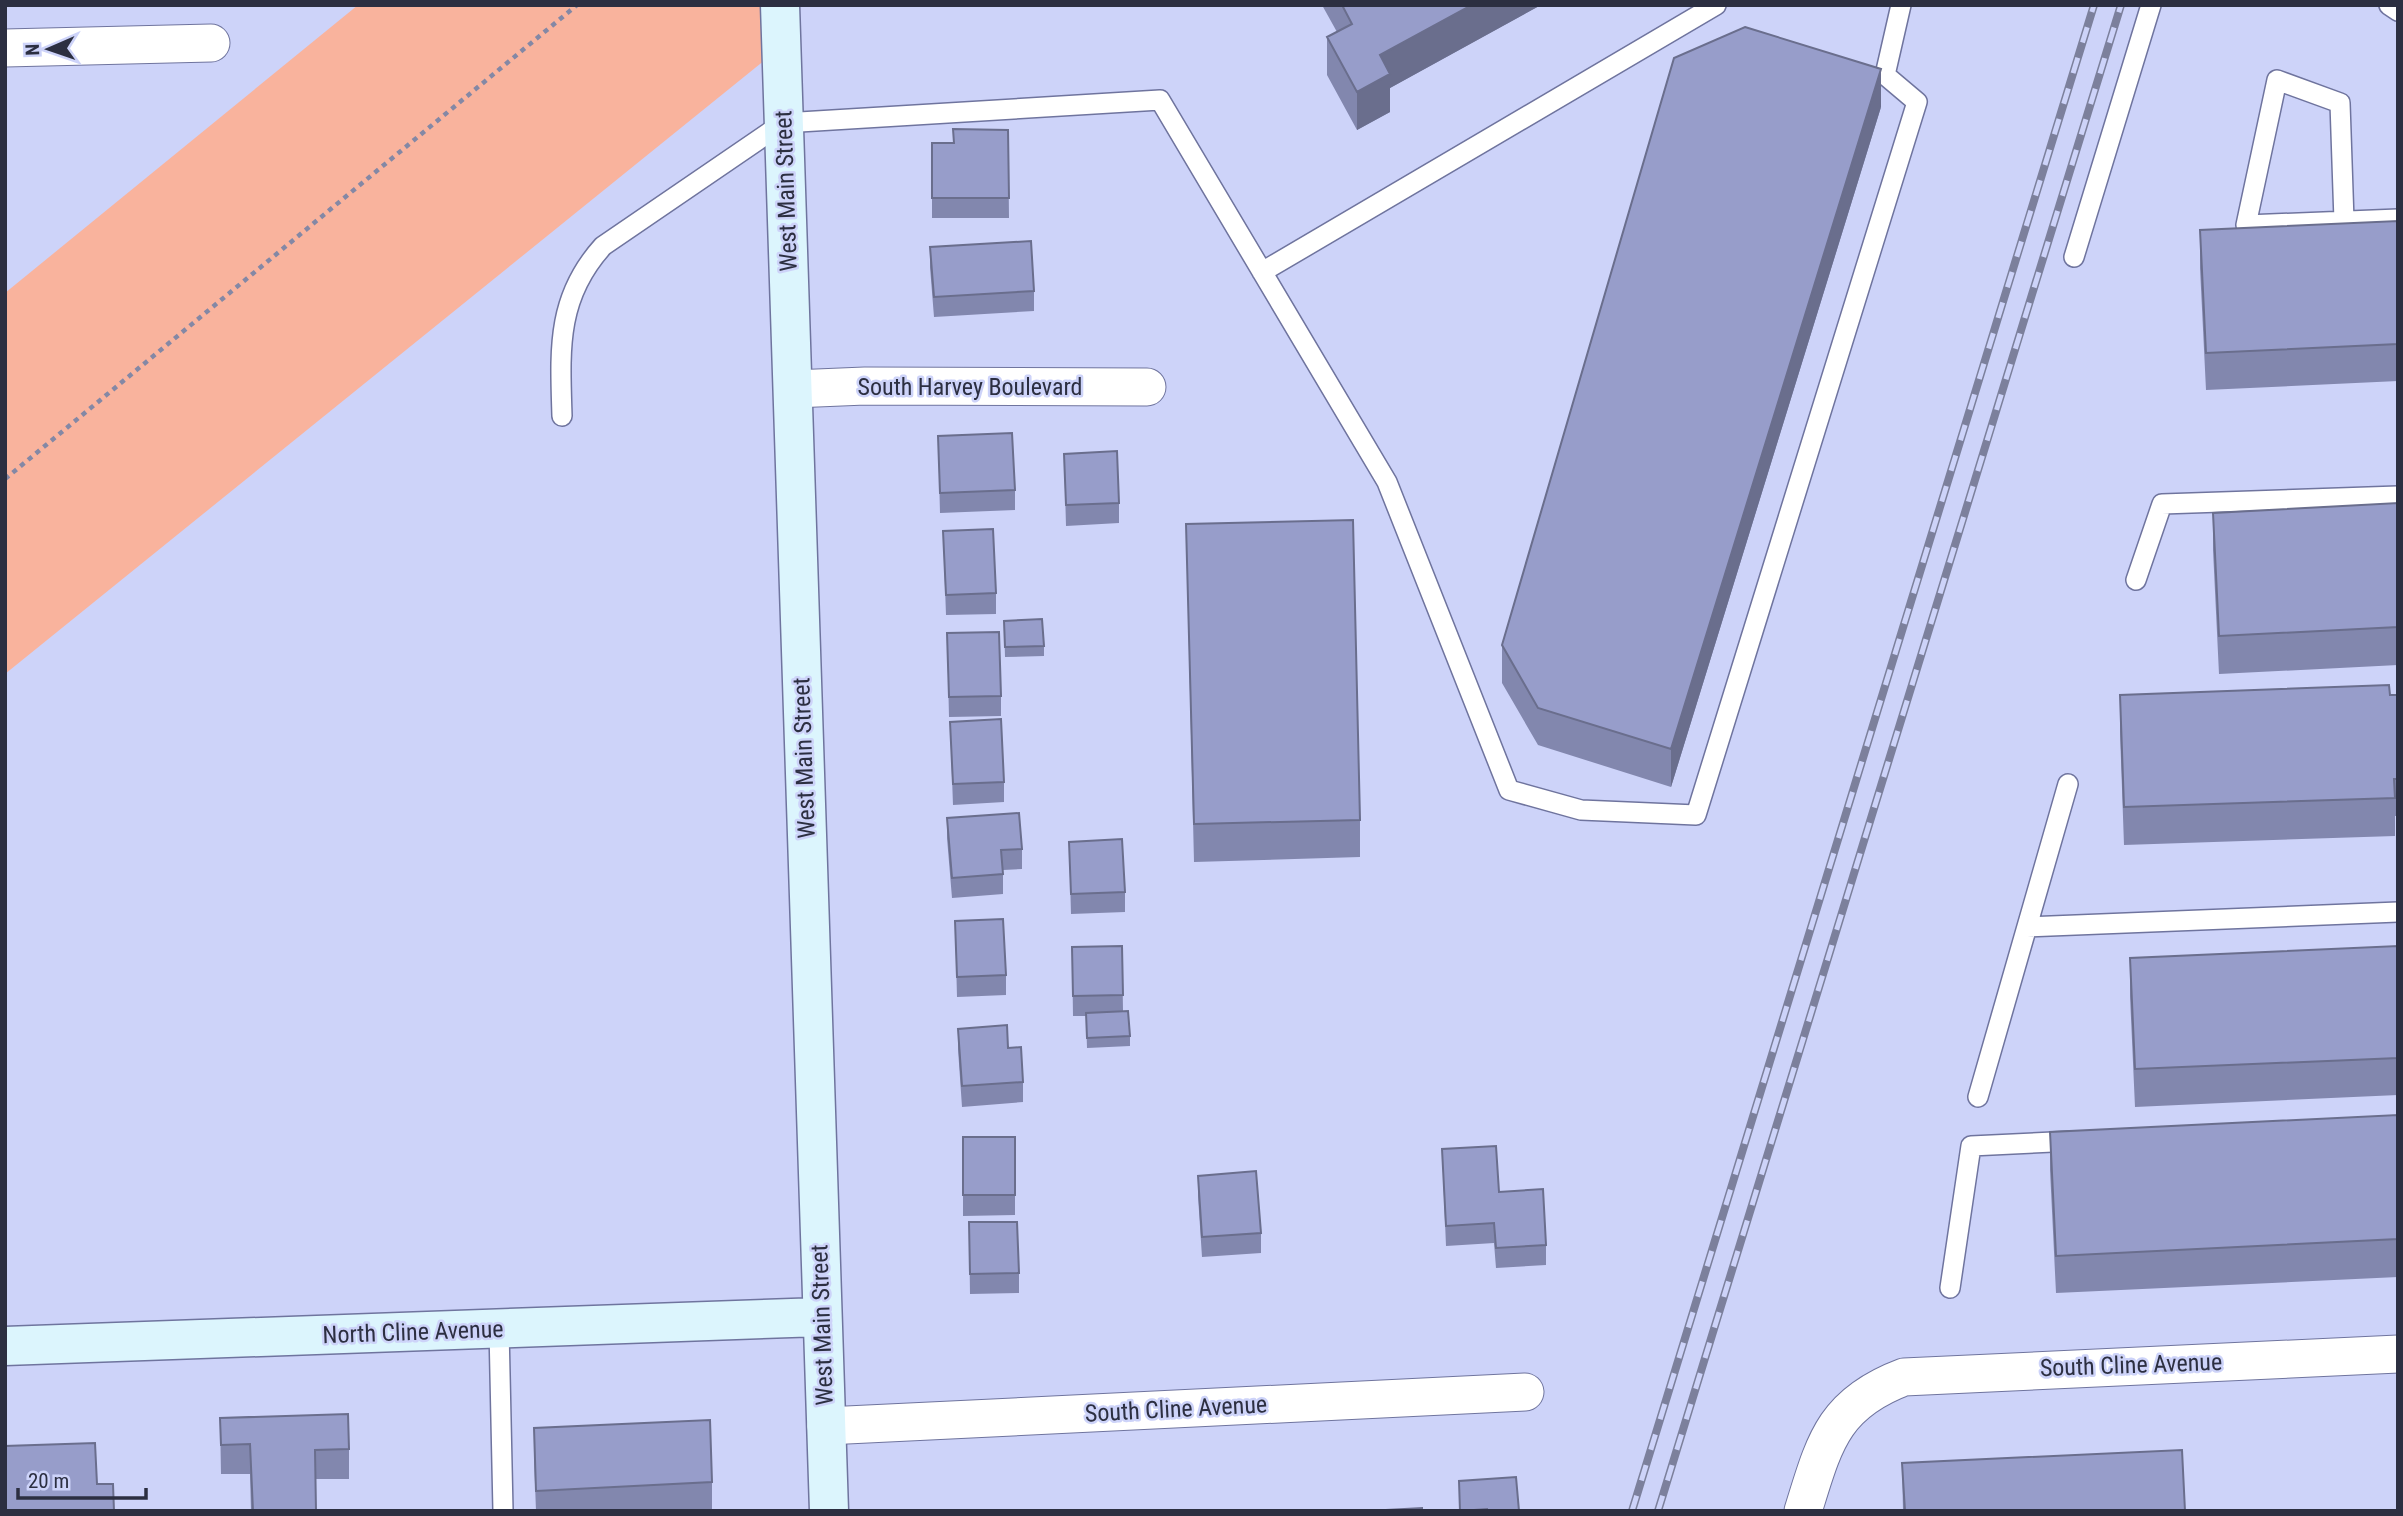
<svg xmlns="http://www.w3.org/2000/svg" width="2403" height="1516" font-family="'Roboto Condensed',sans-serif">
	<style>
		.green { fill: #f9b39d }
		.lines { fill: none; stroke-linecap: round; stroke-linejoin: round }
		.lane-casing { stroke: #6f749e; stroke-width: 22 }
		.street-casing { stroke: #6f749e; stroke-width: 39 }
		.secondary-casing { stroke: #6f749e; stroke-width: 41 }
		.path { stroke: #8488a5; stroke-width: 4.5; stroke-dasharray: 5 5; stroke-linecap: butt }
		.lane { stroke: #fff; stroke-width: 19 }
		.street { stroke: #fff; stroke-width: 37 }
		.secondary { stroke: #dcf5fd; stroke-width: 38 }
		.rail-casing { stroke: #7c809c; stroke-width: 8 }
		.rail { stroke: #cdd3f9; stroke-width: 5; stroke-dasharray: 16; stroke-linecap: butt }
		.wall { fill: #8287ae }
		.shaded-wall { fill: #6a6e8d }
		.building { fill: #979dca; stroke: #6a6e8d; stroke-width: 2 }
		.labels { text-anchor: middle; stroke-width: 5; stroke-linejoin: round; paint-order: stroke }
		.street-label { font-size: 24px; fill: #2c2f41; stroke: #cdd3f9 }
	</style>
	<rect width="100%" height="100%" fill="#cdd3f9"/>
	<path class="green" d="M 358,5 L 780,5 L 781,47 L 5,674 L 5,293 Z"/>
	<g class="lines">
		<defs>
			<path id="lane" d="M 2389,5 L 2398,11
				M 2344,221 L 2340,103 L 2277,80 L 2246,225 L 2398,219
				M 2074,257 L 2151,5
				M 1262,272 L 1716,5
				M 562,416 C 560,350 556,298 603,246 L 783,123 L 1160,100 L 1387,482 L 1509,790 L 1581,810 L 1696,815 L 1917,102 L 1885,75 L 1901,5
				M 2136,580 L 2162,504 L 2398,496
				M 2027,927 L 2398,912
				M 1978,1097 L 2068,784
				M 1950,1288 L 1971,1146 L 2074,1141
				M 499,1329 L 503,1511"/>
			<path id="street" d="M 5,48 L 211,43
				M 793,389 L 865,386 L 1147,387
				M 826,1426 L 1525,1392
				M 1803,1511 C 1824,1444 1832,1404 1904,1377 L 2398,1354"/>
			<path id="secondary" d="M 780,5 L 829,1511
				M 5,1346 L 821,1317"/>
		</defs>
		<use href="#lane" class="lane-casing"/>
		<use href="#street" class="street-casing"/>
		<use href="#secondary" class="secondary-casing"/>
		<path class="path" d="M 5,479 L 577,5"/>
		<use href="#lane" class="lane"/>
		<use href="#street" class="street"/>
		<use href="#secondary" class="secondary"/>
		<defs>
			<path id="rail" d="M 1632,1511 L 2094,5
				M 1658,1511 L 2121,5"/>
		</defs>
		<use href="#rail" class="rail-casing"/>
		<use href="#rail" class="rail"/>
	</g>
	<path class="wall" d="M 1322,5 L 1541,5 L 1390,88 L 1390,112 L 1357,130 L 1327,75 L 1327,37 L 1337,32 Z
		M 1881,107 L 1671,787 L 1538,745 L 1502,683 L 1502,645 Z
		M 1008,130 L 1009,218 L 932,218 L 932,143 L 953,143 Z
		M 2398,221 L 2398,381 L 2206,390 L 2200,268 L 2200,230 Z
		M 930,247 L 1034,291 L 1034,311 L 934,317 L 930,267 Z
		M 938,436 L 1015,490 L 1015,510 L 940,513 Z
		M 1064,454 L 1119,503 L 1119,523 L 1066,526 Z
		M 2398,503 L 2398,665 L 2219,674 L 2213,550 L 2213,513 Z
		M 1186,524 L 1360,820 L 1360,857 L 1194,862 Z
		M 943,531 L 996,593 L 996,614 L 946,615 Z
		M 1004,621 L 1044,646 L 1044,656 L 1005,657 Z
		M 947,633 L 1001,696 L 1001,716 L 949,717 Z
		M 2120,695 L 2398,695 L 2398,816 L 2395,816 L 2395,836 L 2124,845 L 2120,732 Z
		M 950,722 L 1004,782 L 1004,802 L 953,805 Z
		M 947,818 L 1022,849 L 1022,869 L 1003,870 L 1003,894 L 952,898 L 947,838 Z
		M 1069,842 L 1125,892 L 1125,912 L 1071,914 Z
		M 955,921 L 1006,975 L 1006,995 L 957,997 Z
		M 1122,946 L 1123,1011 L 1130,1036 L 1130,1046 L 1087,1048 L 1086,1016 L 1073,1016 L 1072,947 Z
		M 2398,946 L 2398,1095 L 2135,1107 L 2130,996 L 2130,958 Z
		M 958,1029 L 1008,1048 L 1023,1082 L 1023,1102 L 962,1107 L 958,1049 Z
		M 2398,1115 L 2398,1277 L 2056,1293 L 2050,1170 L 2050,1132 Z
		M 963,1137 L 1015,1137 L 1015,1215 L 963,1216 Z
		M 1442,1149 L 1499,1192 L 1546,1245 L 1546,1265 L 1496,1268 L 1494,1243 L 1446,1246 Z
		M 1198,1176 L 1261,1233 L 1261,1253 L 1202,1257 L 1198,1196 Z
		M 969,1222 L 1019,1273 L 1019,1293 L 970,1294 Z
		M 220,1418 L 349,1449 L 349,1479 L 316,1479 L 316,1511 L 251,1511 L 250,1474 L 221,1474 Z
		M 534,1428 L 712,1482 L 712,1511 L 536,1511 L 534,1457 Z
		M 1902,1463 L 2185,1511 L 1903,1511 Z
		M 1459,1481 L 1519,1511 L 1459,1511 Z"/>
	<path class="shaded-wall" d="M 1472,5 L 1541,5 L 1390,88 L 1390,112 L 1357,130 L 1357,92 L 1380,55 Z
		M 1881,69 L 1881,107 L 1671,787 L 1671,749 Z"/>
	<path class="building" d="M 1342,5 L 1472,5 L 1380,55 L 1390,74 L 1357,92 L 1327,37 L 1352,24 Z
		M 1745,27 L 1881,69 L 1671,749 L 1538,708 L 1502,645 L 1674,58 Z
		M 953,129 L 1008,130 L 1009,198 L 932,198 L 932,143 L 954,143 Z
		M 2398,221 L 2398,344 L 2206,353 L 2200,230 Z
		M 1031,241 L 1034,291 L 934,297 L 930,247 Z
		M 1012,433 L 1015,490 L 940,493 L 938,436 Z
		M 1117,451 L 1119,503 L 1066,505 L 1064,454 Z
		M 2398,503 L 2398,627 L 2219,636 L 2213,513 Z
		M 1353,520 L 1360,820 L 1194,824 L 1186,524 Z
		M 993,529 L 996,593 L 946,595 L 943,531 Z
		M 1042,619 L 1044,646 L 1005,647 L 1004,621 Z
		M 999,632 L 1001,696 L 949,697 L 947,633 Z
		M 2389,685 L 2390,695 L 2398,695 L 2398,779 L 2394,779 L 2395,798 L 2124,807 L 2120,695 Z
		M 1001,719 L 1004,782 L 953,784 L 950,722 Z
		M 1019,813 L 1022,849 L 1001,850 L 1003,874 L 952,878 L 947,818 Z
		M 1122,839 L 1125,892 L 1071,894 L 1069,842 Z
		M 1003,919 L 1006,975 L 957,977 L 955,921 Z
		M 1122,946 L 1123,995 L 1073,996 L 1072,947 Z
		M 2398,946 L 2398,1058 L 2135,1069 L 2130,958 Z
		M 1128,1011 L 1130,1036 L 1087,1038 L 1086,1013 Z
		M 1007,1025 L 1008,1048 L 1021,1047 L 1023,1082 L 962,1086 L 958,1029 Z
		M 2398,1115 L 2398,1239 L 2056,1256 L 2050,1132 Z
		M 963,1137 L 1015,1137 L 1015,1195 L 963,1195 Z
		M 1496,1146 L 1499,1192 L 1543,1189 L 1546,1245 L 1496,1248 L 1494,1223 L 1446,1226 L 1442,1149 Z
		M 1256,1171 L 1261,1233 L 1202,1237 L 1198,1176 Z
		M 969,1222 L 1017,1222 L 1019,1273 L 970,1274 Z
		M 348,1414 L 349,1449 L 315,1450 L 316,1511 L 253,1511 L 250,1444 L 221,1445 L 220,1418 Z
		M 710,1420 L 712,1482 L 536,1491 L 534,1428 Z
		M 95,1443 L 97,1484 L 113,1484 L 114,1511 L 5,1511 L 5,1446 Z
		M 2182,1450 L 2185,1511 L 1905,1511 L 1902,1463 Z
		M 1516,1477 L 1519,1511 L 1487,1511 L 1487,1509 L 1460,1511 L 1459,1481 Z
		M 1422,1508 L 1422,1511 L 1367,1511 Z"/>
	<g class="labels">
		<g class="street-label">
			<text transform="translate(786 191) rotate(-92)" y="8">West Main Street</text>
			<text x="970" y="395">South Harvey Boulevard</text>
			<text transform="translate(804 758) rotate(-92)" y="8">West Main Street</text>
			<text transform="translate(822 1325) rotate(-92)" y="8">West Main Street</text>
			<text transform="translate(413 1332) rotate(-2)" y="8">North Cline Avenue</text>
			<text transform="translate(2131 1365) rotate(-2)" y="8">South Cline Avenue</text>
			<text transform="translate(1176 1409) rotate(-3)" y="8">South Cline Avenue</text>
		</g>
	</g>
	<rect width="2403" height="1516" fill="none" stroke="#2c2f41" stroke-width="14"/>
	<g transform="translate(49 49) rotate(268)" stroke="#cdd3f9" stroke-width="5" paint-order="stroke">
	<path d="M0-5L12 26L0 18L-12 26Z" fill="#2c2f41"/>
	<text y="-10" font-size="19" font-weight="bold" text-anchor="middle" fill="#2c2f41">N</text>
	</g>
	<path d="M18 1488v10h128v-10" fill="none" stroke="#2c2f41" stroke-width="3.5"/>
	<text x="28" y="1488" font-size="21" fill="#2c2f41" stroke="#cdd3f9" stroke-width="5" paint-order="stroke">20 m</text>
</svg>
